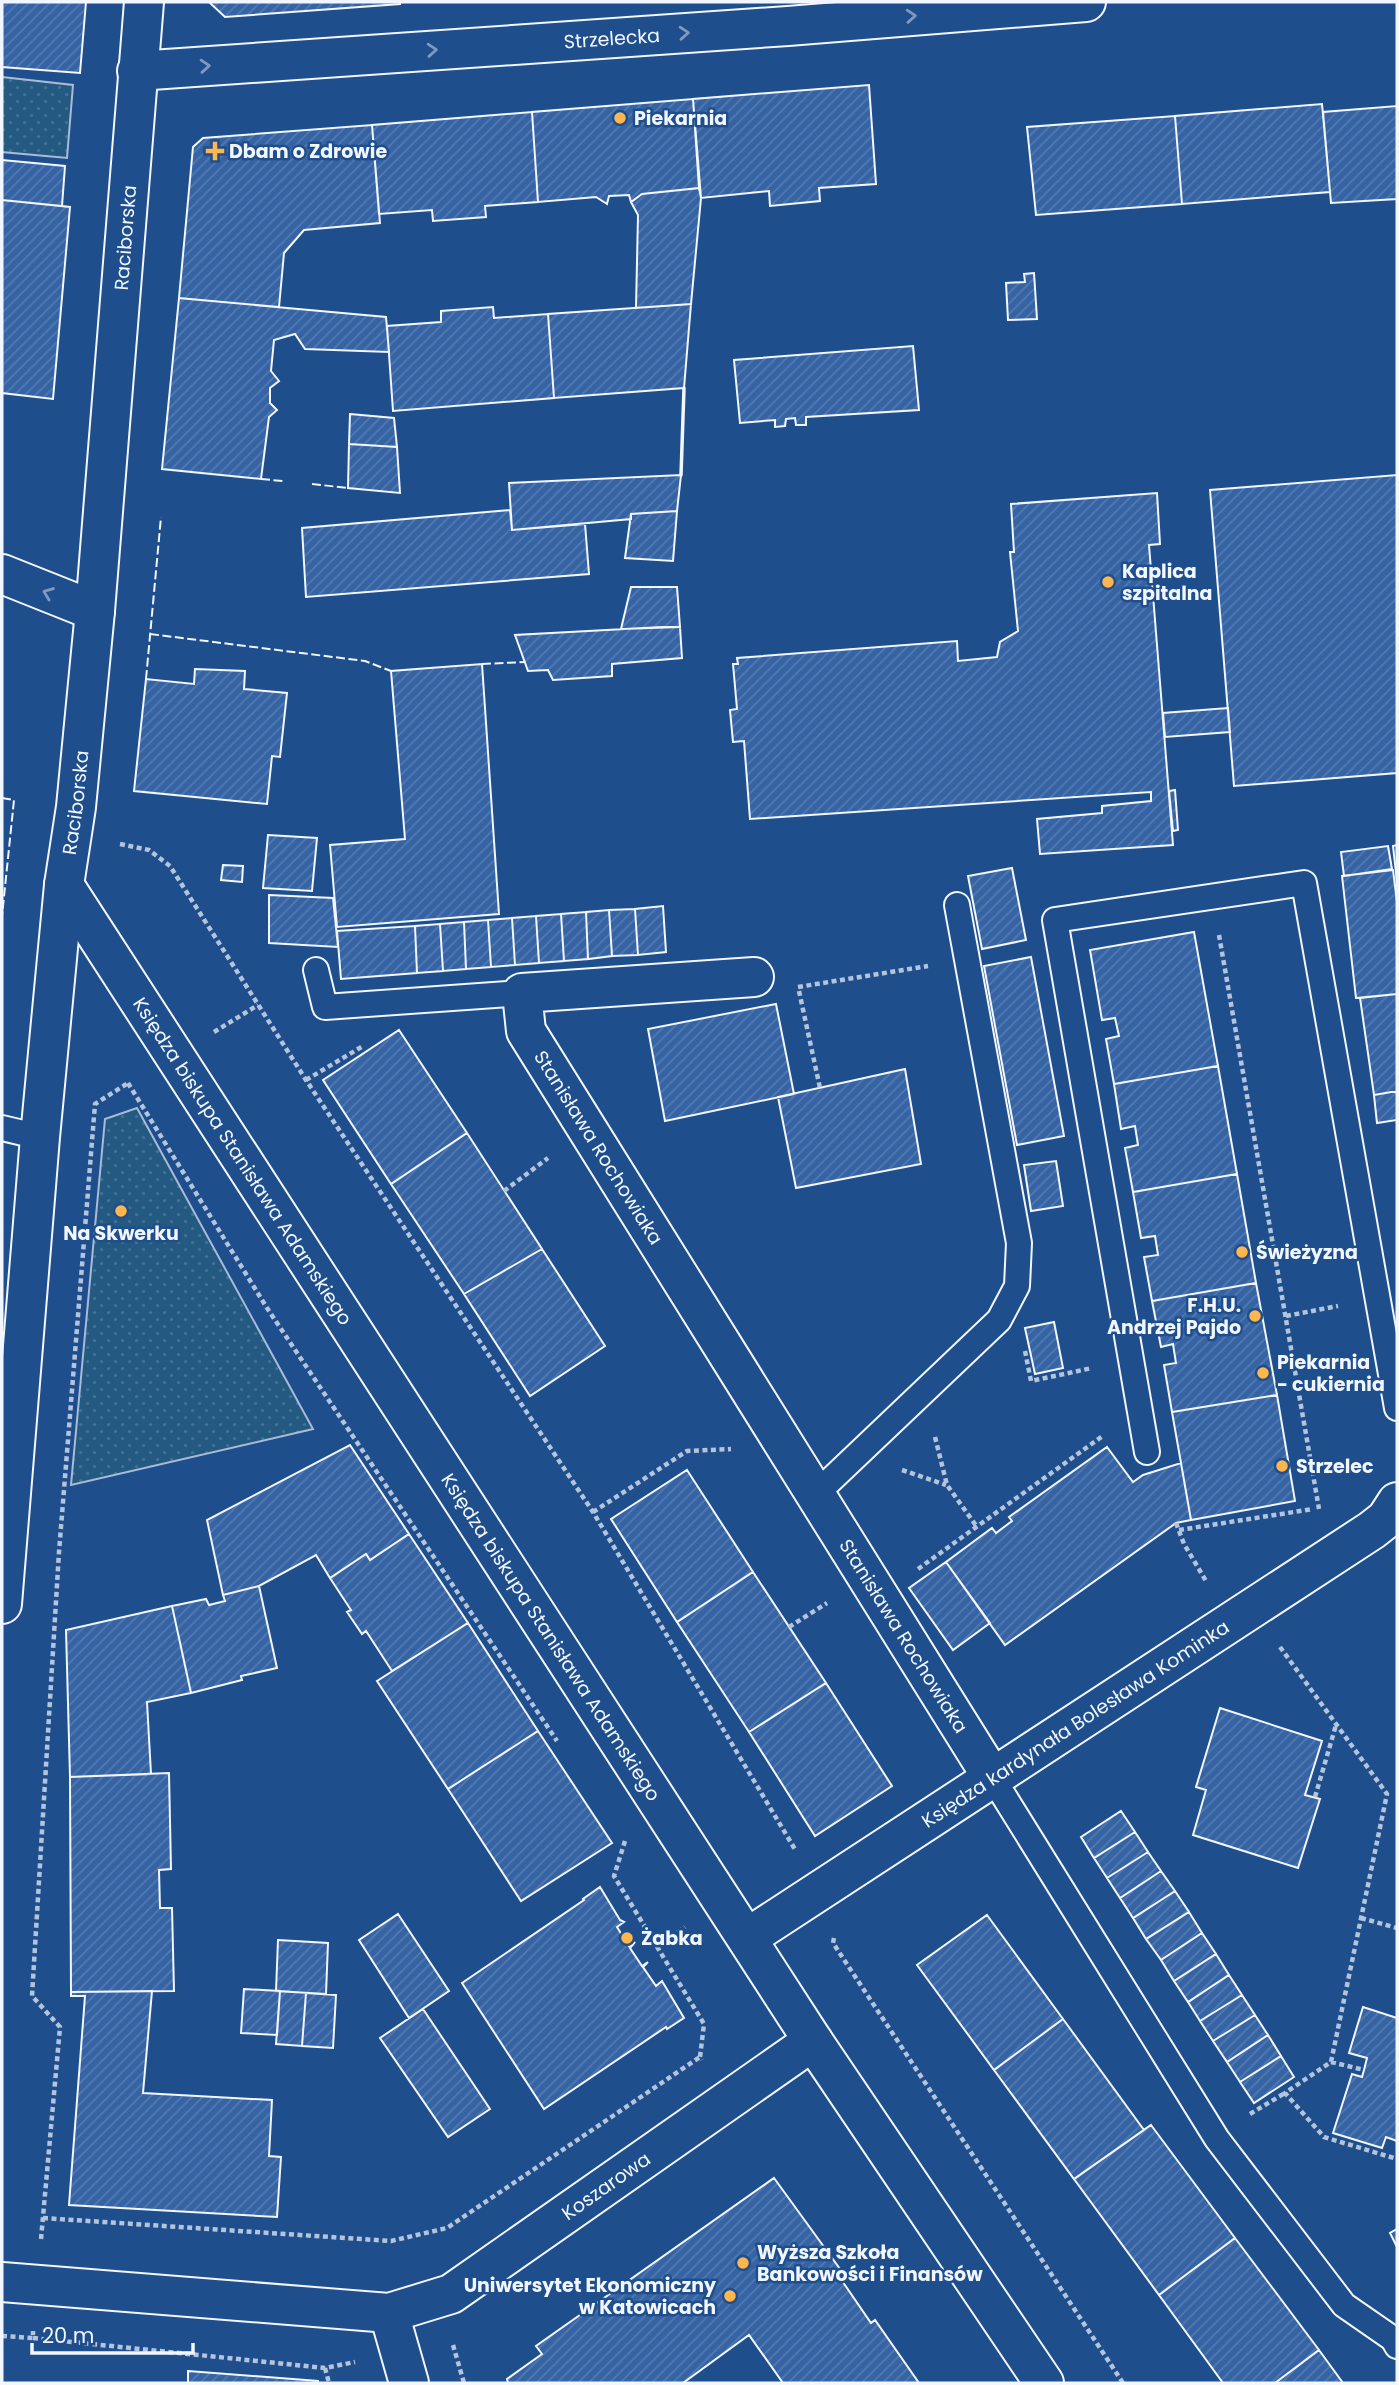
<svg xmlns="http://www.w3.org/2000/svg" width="1399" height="2385" font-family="Poppins,sans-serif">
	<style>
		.grass { fill: url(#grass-dots); stroke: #a8bbd7; stroke-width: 2 }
		.building { fill: url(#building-hatch); stroke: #f2f6ff; stroke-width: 2 }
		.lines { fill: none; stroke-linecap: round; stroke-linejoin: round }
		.lane-casing { stroke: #f2f6ff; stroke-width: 28 }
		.street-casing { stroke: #f2f6ff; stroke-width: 42 }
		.path { stroke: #b3c4dc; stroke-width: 4.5; stroke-dasharray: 5 3.5; stroke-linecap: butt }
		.lane { stroke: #1f4e8c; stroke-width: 24 }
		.street { stroke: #1f4e8c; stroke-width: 38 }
		.fence { stroke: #f2f6ff; stroke-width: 2; stroke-dasharray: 9 3.5; stroke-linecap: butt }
		.wall { stroke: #f2f6ff; stroke-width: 3.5 }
		.oneway { stroke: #7e9ac0 }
		.poi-dot { fill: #ffb74d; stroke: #1f4e8c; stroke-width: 2.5 }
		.labels { text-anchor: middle; stroke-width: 5; stroke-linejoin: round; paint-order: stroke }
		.street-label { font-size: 19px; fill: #f2f6ff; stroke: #1f4e8c }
		.poi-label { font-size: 19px; font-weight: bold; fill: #f2f6ff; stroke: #1f4e8c; text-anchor: start }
	</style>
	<defs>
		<pattern id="grass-dots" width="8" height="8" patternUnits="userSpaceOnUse" patternTransform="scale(1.75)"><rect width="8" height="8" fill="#245a82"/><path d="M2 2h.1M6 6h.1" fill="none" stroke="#447295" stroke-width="1.8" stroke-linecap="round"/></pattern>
		<pattern id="building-hatch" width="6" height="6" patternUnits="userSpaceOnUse" patternTransform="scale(1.75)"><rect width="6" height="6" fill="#3563a3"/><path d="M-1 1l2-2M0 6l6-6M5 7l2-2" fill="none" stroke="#537ab1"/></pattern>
	</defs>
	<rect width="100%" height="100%" fill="#1f4e8c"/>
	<path class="grass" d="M 2,77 L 73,85 L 67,158 L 2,152 Z
		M 137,1108 L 313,1429 L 71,1485 L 105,1119 Z"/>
	<path class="building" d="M 2,2 L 86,2 L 80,73 L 2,67 Z
		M 209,2 L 400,2 L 400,4 L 225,17 Z
		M 869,85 L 876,184 L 819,188 L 820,201 L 770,206 L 769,191 L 701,198 L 693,99 Z
		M 693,99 L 699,188 L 642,194 L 631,202 L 629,195 L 609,196 L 607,204 L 596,197 L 538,202 L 532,112 Z
		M 1322,104 L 1330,192 L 1182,204 L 1175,116 Z
		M 1397,106 L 1397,199 L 1331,203 L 1323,112 Z
		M 532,112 L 538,202 L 485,206 L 486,217 L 433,221 L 432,210 L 379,214 L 372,125 Z
		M 1175,116 L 1182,204 L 1036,215 L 1027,127 Z
		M 372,125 L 380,223 L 304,230 L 284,253 L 279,307 L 179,298 L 193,147 L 203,138 Z
		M 2,160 L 65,166 L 62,206 L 2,200 Z
		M 699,188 L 701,198 L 691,304 L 636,308 L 638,215 L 631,202 L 642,194 Z
		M 2,200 L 70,207 L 53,399 L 2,393 Z
		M 1034,273 L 1037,319 L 1008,320 L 1006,283 L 1025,282 L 1024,274 Z
		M 179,298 L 386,317 L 389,352 L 305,349 L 295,334 L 274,340 L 271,371 L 279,381 L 270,388 L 270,403 L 277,410 L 269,417 L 261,479 L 162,469 Z
		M 691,304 L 684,388 L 554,398 L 548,314 Z
		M 493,307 L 494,318 L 548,314 L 554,398 L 393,411 L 387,326 L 441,322 L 441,311 Z
		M 913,346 L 919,410 L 806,417 L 806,425 L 796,425 L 795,418 L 786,419 L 785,426 L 775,427 L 775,420 L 740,423 L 734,360 Z
		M 350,414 L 394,418 L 397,447 L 349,444 Z
		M 349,444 L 397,447 L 400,493 L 348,488 Z
		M 681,475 L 677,511 L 631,514 L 631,519 L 512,530 L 509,483 Z
		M 1397,475 L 1397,773 L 1234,786 L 1210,490 Z
		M 1157,493 L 1160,544 L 1149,545 L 1173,845 L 1040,854 L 1037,819 L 1102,813 L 1102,806 L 1151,801 L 1151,792 L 750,819 L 744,741 L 733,742 L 730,710 L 737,709 L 733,664 L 738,664 L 737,658 L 957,641 L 958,661 L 997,657 L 1000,642 L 1018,631 L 1010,552 L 1014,552 L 1011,504 Z
		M 510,510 L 512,530 L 585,524 L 589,574 L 306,597 L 302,528 Z
		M 677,511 L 673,561 L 625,558 L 631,514 Z
		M 631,587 L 677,587 L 680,627 L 621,629 Z
		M 662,627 L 680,627 L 682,658 L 612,664 L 612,676 L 553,680 L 548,670 L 528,671 L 515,635 Z
		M 482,664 L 499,914 L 337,927 L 330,845 L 405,839 L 391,671 Z
		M 195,669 L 245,671 L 244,689 L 287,693 L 280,757 L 272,756 L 267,804 L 134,791 L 146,679 L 194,684 Z
		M 1228,708 L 1230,732 L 1165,737 L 1163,713 Z
		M 1175,790 L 1178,830 L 1173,831 L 1169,791 Z
		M 268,835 L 317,838 L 312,891 L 263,888 Z
		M 1397,845 L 1397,882 L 1393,846 Z
		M 1388,846 L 1392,869 L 1344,876 L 1341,852 Z
		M 223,865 L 243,866 L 242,882 L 221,880 Z
		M 1012,868 L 1026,940 L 982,949 L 968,876 Z
		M 1393,870 L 1397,902 L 1397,994 L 1356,998 L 1342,876 Z
		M 269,895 L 333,898 L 338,947 L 269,943 Z
		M 663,906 L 666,952 L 638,955 L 635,909 Z
		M 635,909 L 638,955 L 612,956 L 609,910 Z
		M 609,910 L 612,956 L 588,959 L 586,912 Z
		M 586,912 L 588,959 L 564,961 L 561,914 Z
		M 561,914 L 564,961 L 539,963 L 536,916 Z
		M 536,916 L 539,963 L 515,965 L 512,918 Z
		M 512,918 L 515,965 L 491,967 L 488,920 Z
		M 488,920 L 491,967 L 466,969 L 464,922 Z
		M 464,922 L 466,969 L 443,971 L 440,924 Z
		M 440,924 L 443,971 L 417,973 L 415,926 Z
		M 415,926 L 417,973 L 341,979 L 337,931 Z
		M 1194,932 L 1218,1066 L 1114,1084 L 1106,1039 L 1119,1036 L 1115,1018 L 1102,1020 L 1090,950 Z
		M 1031,957 L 1064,1136 L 1017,1145 L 984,966 Z
		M 1397,994 L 1397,1091 L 1374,1095 L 1360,998 Z
		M 776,1004 L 794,1094 L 665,1121 L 648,1029 Z
		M 399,1030 L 467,1133 L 391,1184 L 323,1080 Z
		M 1218,1066 L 1237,1174 L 1133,1192 L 1125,1148 L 1138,1145 L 1135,1126 L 1121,1129 L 1114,1084 Z
		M 905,1069 L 921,1164 L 796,1188 L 778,1097 Z
		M 1397,1091 L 1397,1120 L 1377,1123 L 1374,1095 Z
		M 467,1133 L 542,1249 L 464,1294 L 391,1184 Z
		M 1056,1161 L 1063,1206 L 1031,1211 L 1024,1165 Z
		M 1237,1174 L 1256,1283 L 1152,1301 L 1144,1257 L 1158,1255 L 1155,1236 L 1141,1238 L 1133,1192 Z
		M 542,1249 L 605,1346 L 530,1396 L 464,1294 Z
		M 1256,1283 L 1277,1395 L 1172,1412 L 1164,1365 L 1176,1363 L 1173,1344 L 1161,1347 L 1152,1301 Z
		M 1054,1322 L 1063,1368 L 1035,1374 L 1025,1328 Z
		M 1277,1395 L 1295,1501 L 1191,1520 L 1172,1412 Z
		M 350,1445 L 409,1534 L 370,1560 L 366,1554 L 330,1578 L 316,1555 L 259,1586 L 223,1595 L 207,1520 Z
		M 1107,1447 L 1133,1482 L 1143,1475 L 1181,1463 L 1191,1520 L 1176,1523 L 1005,1645 L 946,1562 L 992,1528 L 996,1533 L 1012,1521 L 1009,1517 Z
		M 687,1470 L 753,1572 L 677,1622 L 611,1519 Z
		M 409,1534 L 468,1623 L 392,1671 L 366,1631 L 362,1634 L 347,1612 L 351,1610 L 330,1578 L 366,1554 L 370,1560 Z
		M 946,1562 L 990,1623 L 953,1650 L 909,1588 Z
		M 753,1572 L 826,1683 L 749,1732 L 677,1622 Z
		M 259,1586 L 277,1668 L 241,1676 L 242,1680 L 191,1693 L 172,1606 L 206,1599 L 209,1605 L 225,1601 L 223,1595 Z
		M 172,1606 L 191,1693 L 147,1702 L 151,1774 L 70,1777 L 66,1630 Z
		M 468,1623 L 538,1731 L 448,1789 L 377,1681 Z
		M 826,1683 L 892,1786 L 815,1836 L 749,1732 Z
		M 1220,1708 L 1322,1741 L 1305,1795 L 1320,1799 L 1298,1868 L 1193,1835 L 1206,1790 L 1196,1787 Z
		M 538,1731 L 612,1843 L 521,1901 L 448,1789 Z
		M 169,1773 L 171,1869 L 159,1870 L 160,1908 L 172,1908 L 174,1991 L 71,1992 L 70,1777 Z
		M 1121,1811 L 1135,1832 L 1094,1858 L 1081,1837 Z
		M 1135,1832 L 1148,1852 L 1107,1878 L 1094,1858 Z
		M 1148,1852 L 1161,1871 L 1120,1898 L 1107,1878 Z
		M 1161,1871 L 1175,1891 L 1133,1918 L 1120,1898 Z
		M 600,1887 L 620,1920 L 624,1922 L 617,1927 L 629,1946 L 635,1942 L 630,1948 L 642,1966 L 648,1962 L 643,1967 L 656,1986 L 662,1981 L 684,2018 L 667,2029 L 666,2027 L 544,2109 L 462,1983 L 584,1900 L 583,1899 Z
		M 1175,1891 L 1189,1912 L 1146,1939 L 1133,1918 Z
		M 1189,1912 L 1202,1933 L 1161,1960 L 1146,1939 Z
		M 398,1914 L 449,1991 L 409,2018 L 359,1940 Z
		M 987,1915 L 1063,2019 L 994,2070 L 917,1965 Z
		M 1202,1933 L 1216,1954 L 1174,1981 L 1161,1960 Z
		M 278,1940 L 328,1943 L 326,1994 L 276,1991 Z
		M 1216,1954 L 1229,1975 L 1188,2002 L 1174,1981 Z
		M 1229,1975 L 1242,1995 L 1200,2021 L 1188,2002 Z
		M 244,1989 L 280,1991 L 277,2035 L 241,2033 Z
		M 152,1991 L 143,2093 L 272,2100 L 269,2156 L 281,2157 L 277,2217 L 69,2205 L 85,1996 L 71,1996 L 71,1992 Z
		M 280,1991 L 306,1993 L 302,2046 L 276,2044 Z
		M 306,1993 L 336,1995 L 333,2048 L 302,2046 Z
		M 1242,1995 L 1255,2015 L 1213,2041 L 1200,2021 Z
		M 1363,2007 L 1397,2018 L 1397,2141 L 1386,2137 L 1382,2148 L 1333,2133 L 1352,2074 L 1362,2077 L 1364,2070 L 1367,2058 L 1349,2053 Z
		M 423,2009 L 490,2109 L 448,2137 L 380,2038 Z
		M 1255,2015 L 1268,2035 L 1227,2062 L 1213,2041 Z
		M 1063,2019 L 1144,2130 L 1074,2179 L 994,2070 Z
		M 1268,2035 L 1281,2056 L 1240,2082 L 1227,2062 Z
		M 1281,2056 L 1294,2077 L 1254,2103 L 1240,2082 Z
		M 1151,2125 L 1235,2238 L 1159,2295 L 1074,2179 Z
		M 774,2178 L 840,2269 L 836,2272 L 871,2323 L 875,2320 L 919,2383 L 783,2383 L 749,2335 L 683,2383 L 508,2383 L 507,2379 L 542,2354 L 536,2346 Z
		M 1397,2229 L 1397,2247 L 1390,2233 Z
		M 1235,2238 L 1319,2350 L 1275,2383 L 1223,2383 L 1159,2295 Z
		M 1319,2350 L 1343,2383 L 1275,2383 Z
		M 188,2371 L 318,2381 L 318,2383 L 188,2383 Z"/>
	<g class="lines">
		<defs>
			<path id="lane" d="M 316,970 L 325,1007 L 522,993
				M 2,1128 L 40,1137
				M 1147,1452 L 1055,920 L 1304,883 L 1397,1408
				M 816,1494 L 999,1320 L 1017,1286 L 1019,1243 L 957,905
				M 992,1777 L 1217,2139 L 1344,2305 L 1393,2339 L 1397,2346"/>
			<g id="street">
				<path id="s1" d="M 137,71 L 788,26 L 1086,2"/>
				<path d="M 2,574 L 95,611"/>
				<path id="s2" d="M 64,885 L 813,2041 L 1044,2383"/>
				<path id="s3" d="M 754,977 L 522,993 L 526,1031 L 992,1777"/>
				<path id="s4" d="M 2,1604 L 40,1137 L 64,885 L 76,807 L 95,611 L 144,2"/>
				<path id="s5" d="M 747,1938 L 1372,1530 L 1386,1519 L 1397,1502"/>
				<path id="s6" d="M 2,2282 L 389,2313 L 451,2294 L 813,2041"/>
				<path d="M 389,2313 L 409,2383"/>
			</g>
		</defs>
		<use href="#lane" class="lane-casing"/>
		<use href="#street" class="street-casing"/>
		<path class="path" d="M 120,844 L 149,850 L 170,866 L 306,1080 L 593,1512 L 796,1851
			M 1219,935 L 1319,1509
			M 798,987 L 928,966
			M 799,991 L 820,1088
			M 214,1032 L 258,1005
			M 306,1080 L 363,1046
			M 128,1083 L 267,1308 L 557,1741
			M 504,1191 L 548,1158
			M 1286,1316 L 1338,1306
			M 1025,1351 L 1031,1381 L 1092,1368
			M 935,1437 L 947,1485 L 977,1527
			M 902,1470 L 946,1485
			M 593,1512 L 687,1451 L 731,1449
			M 1176,1523 L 1184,1544 L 1206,1581
			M 1179,1530 L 1313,1509
			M 918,1569 L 1104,1435
			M 789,1627 L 827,1603
			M 1280,1647 L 1387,1794 L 1331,2062 L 1285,2093 L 1324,2137 L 1397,2159
			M 1315,1797 L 1336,1725
			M 625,1841 L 614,1876 L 704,2024 L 700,2057 L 702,2060
			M 1361,1918 L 1397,1928
			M 834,1938 L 833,1943 L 1123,2383
			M 657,1947 L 685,1927
			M 1331,2062 L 1364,2070
			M 1250,2114 L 1285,2093
			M 43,2218 L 391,2241 L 447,2228 L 700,2057
			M 41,2239 L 60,2027 L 32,1996 L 59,1552 L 95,1104 L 128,1083
			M 2,2336 L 33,2338 L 33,2331
			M 33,2338 L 325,2368 L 355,2362
			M 453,2345 L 464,2383
			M 325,2368 L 329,2383"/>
		<use href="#lane" class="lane"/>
		<use href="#street" class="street"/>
		<path class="fence" d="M 261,479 L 283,481
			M 312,484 L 348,488
			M 150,634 L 365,661 L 391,671
			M 482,664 L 525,662
			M 146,679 L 161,517
			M 2,798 L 14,800 L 2,916"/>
		<path class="wall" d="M 681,475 L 684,388"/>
	</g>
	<defs><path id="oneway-chevron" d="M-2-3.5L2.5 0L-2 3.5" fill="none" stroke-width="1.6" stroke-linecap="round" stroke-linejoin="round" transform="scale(1.75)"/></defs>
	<g class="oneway">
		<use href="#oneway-chevron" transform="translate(911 16) rotate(-4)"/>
		<use href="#oneway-chevron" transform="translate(684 33) rotate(-4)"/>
		<use href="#oneway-chevron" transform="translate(432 50) rotate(-4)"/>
		<use href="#oneway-chevron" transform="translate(205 66) rotate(-4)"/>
		<use href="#oneway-chevron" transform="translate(48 593) rotate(-159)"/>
	</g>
	<g class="poi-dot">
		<circle cx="620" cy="118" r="7"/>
		<path d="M211.5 140.5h7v7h7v7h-7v7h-7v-7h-7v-7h7z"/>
		<circle cx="1108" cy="582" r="7"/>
		<circle cx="121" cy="1211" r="7"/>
		<circle cx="1242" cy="1252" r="7"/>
		<circle cx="1255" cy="1316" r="7"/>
		<circle cx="1263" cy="1373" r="7"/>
		<circle cx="1282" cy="1466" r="7"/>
		<circle cx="627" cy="1938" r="7"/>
		<circle cx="743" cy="2263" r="7"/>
		<circle cx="730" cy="2296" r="7"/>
	</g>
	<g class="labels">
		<g class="street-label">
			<text dy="7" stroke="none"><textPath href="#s1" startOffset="476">Strzelecka</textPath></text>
			<text dy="7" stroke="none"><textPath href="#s4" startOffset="1372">Raciborska</textPath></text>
			<text dy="7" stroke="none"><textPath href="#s4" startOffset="805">Raciborska</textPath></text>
			<text dy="7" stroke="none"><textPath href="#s3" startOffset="408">Stanisława Rochowiaka</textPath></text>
			<text dy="7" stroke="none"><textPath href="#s2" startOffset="329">Księdza biskupa Stanisława Adamskiego</textPath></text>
			<text dy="7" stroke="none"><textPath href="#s2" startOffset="896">Księdza biskupa Stanisława Adamskiego</textPath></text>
			<text dy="7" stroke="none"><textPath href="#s3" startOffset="984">Stanisława Rochowiaka</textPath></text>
			<text dy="7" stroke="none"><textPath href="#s5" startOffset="392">Księdza kardynała Bolesława Kominka</textPath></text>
			<text dy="7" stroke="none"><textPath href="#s6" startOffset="642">Koszarowa</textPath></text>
		</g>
		<g class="poi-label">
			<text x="634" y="125">Piekarnia</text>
			<text x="229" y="158">Dbam o Zdrowie</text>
			<text x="1122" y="578">Kaplica<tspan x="1122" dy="22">szpitalna</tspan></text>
			<text x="121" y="1240" text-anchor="middle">Na Skwerku</text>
			<text x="1256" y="1259">Świeżyzna</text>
			<text x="1241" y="1312" text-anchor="end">F.H.U.<tspan x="1241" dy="22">Andrzej Pajdo</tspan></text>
			<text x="1277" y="1369">Piekarnia<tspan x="1277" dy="22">- cukiernia</tspan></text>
			<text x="1296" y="1473">Strzelec</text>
			<text x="641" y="1945">Żabka</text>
			<text x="757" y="2259">Wyższa Szkoła<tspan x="757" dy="22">Bankowości i Finansów</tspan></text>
			<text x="716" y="2292" text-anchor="end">Uniwersytet Ekonomiczny<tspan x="716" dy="22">w Katowicach</tspan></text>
		</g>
	</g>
	<rect width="1399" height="2385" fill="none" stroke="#f2f6ff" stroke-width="7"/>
	<path d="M32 2343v10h161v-10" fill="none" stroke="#f2f6ff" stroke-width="3.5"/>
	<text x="42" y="2343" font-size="21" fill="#f2f6ff" stroke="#1f4e8c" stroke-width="5" paint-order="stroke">20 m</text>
</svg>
